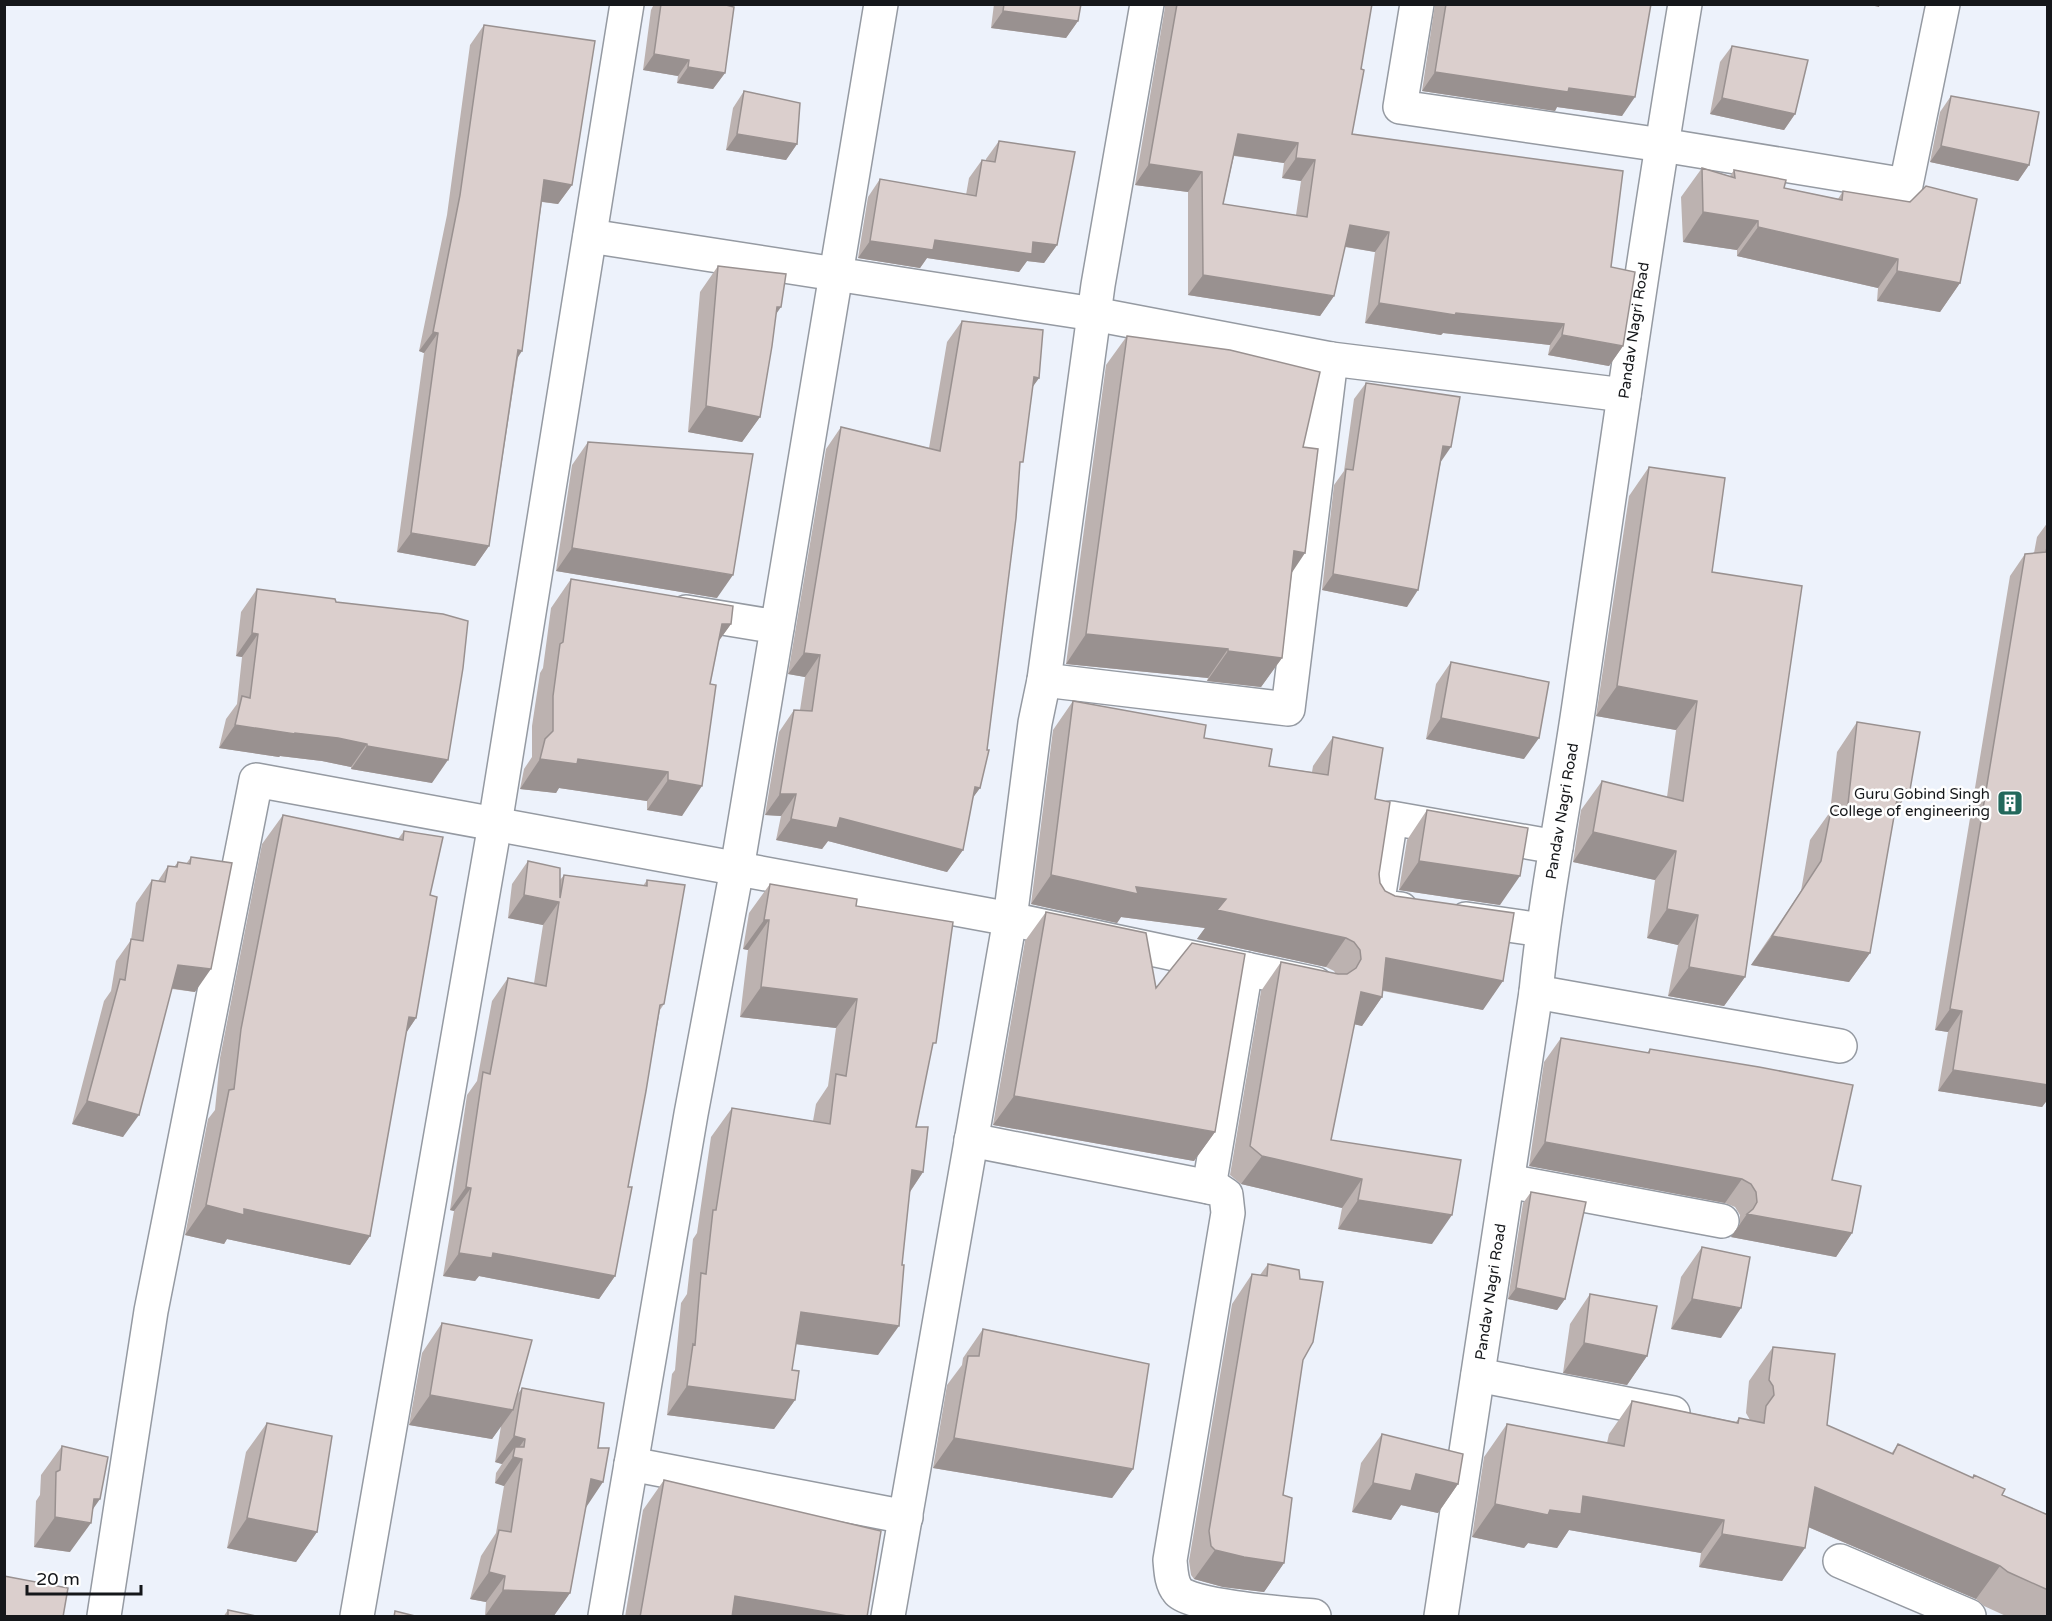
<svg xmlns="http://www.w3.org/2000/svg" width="2052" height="1621" font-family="'Varela Round',sans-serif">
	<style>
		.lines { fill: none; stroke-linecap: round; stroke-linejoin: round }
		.minor-casing { stroke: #959aa2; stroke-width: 36 }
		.minor { stroke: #fff; stroke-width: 33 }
		.wall { fill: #bcb2b0; fill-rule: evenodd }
		.shaded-wall { fill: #999190 }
		.building { fill: #dbcfcd; stroke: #999190; stroke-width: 1.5; fill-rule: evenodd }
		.labels { text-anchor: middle; stroke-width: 5; stroke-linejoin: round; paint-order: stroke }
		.street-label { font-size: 15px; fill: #15171a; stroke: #fff }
		.poi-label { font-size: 15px; fill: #15171a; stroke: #fff; text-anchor: end }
	</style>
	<rect width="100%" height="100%" fill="#edf2fb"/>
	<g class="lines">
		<defs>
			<g id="minor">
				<path d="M 1417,4 L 1400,107 L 1662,145 L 1906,185 L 1943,4"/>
				<path d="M 590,236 L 1094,314 L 1331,359 L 1624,395"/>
				<path d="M 686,612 L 777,627"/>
				<path d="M 1044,680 L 1288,709 L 1331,359"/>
				<path d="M 1401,909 L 1377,906 L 1391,818 L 1556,847"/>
				<path d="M 1466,919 L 1542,930"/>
				<path d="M 1536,992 L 1840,1046"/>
				<path d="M 971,1140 L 1209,1187 L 1217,1189 L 1226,1195 L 1228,1213 L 1170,1560 C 1171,1570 1171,1583 1178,1591 C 1188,1606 1292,1614 1314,1616"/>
				<path d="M 1508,1181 L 1722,1221"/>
				<path d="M 1209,1187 L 1246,969"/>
				<path d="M 1478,1375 L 1673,1413"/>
				<path d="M 631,1464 L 906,1517"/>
				<path d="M 1840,1561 L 1969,1616"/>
				<path d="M 104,1616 L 151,1311 L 256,780 L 1010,919 L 1316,984"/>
				<path d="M 357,1616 L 495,824 L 627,4"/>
				<path d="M 605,1616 L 691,1114 L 737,869 L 881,4"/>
				<path d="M 888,1616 L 1010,919 L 1035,723 L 1044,680 L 1098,285 L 1147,4"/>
				<path id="s1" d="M 1441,1616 L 1536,992 C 1546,889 1568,787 1582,684 C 1615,457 1647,231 1685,4"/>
			</g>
		</defs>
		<use href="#minor" class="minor-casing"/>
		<use href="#minor" class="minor"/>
	</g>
	<path class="wall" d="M 654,4 L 722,4 L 725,73 L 713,89 L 677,83 L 678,76 L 643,70 L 651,10 Z
		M 994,4 L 1081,4 L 1078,21 L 1066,38 L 991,28 Z
		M 1165,4 L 1372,4 L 1361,69 L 1352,134 L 1611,267 L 1623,346 L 1609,366 L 1548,355 L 1550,345 L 1443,333 L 1441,335 L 1365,323 L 1375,252 L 1345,247 L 1334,296 L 1320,316 L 1188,295 L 1188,192 L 1135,185 L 1165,7 ZM 1234,156 L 1284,163 L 1282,178 L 1301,181 L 1296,215 L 1223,204 Z
		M 1435,4 L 1651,4 L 1622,116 L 1557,107 L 1555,111 L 1422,91 Z
		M 484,25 L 572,185 L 558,204 L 542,202 L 489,546 L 475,566 L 397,552 L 424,353 L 419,351 L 447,215 L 470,45 Z
		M 1732,46 L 1795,114 L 1784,130 L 1710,114 L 1720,62 Z
		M 744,91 L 797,144 L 786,160 L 726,150 L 733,108 Z
		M 1951,96 L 2029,165 L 2018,181 L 1930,162 L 1940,112 Z
		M 999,141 L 1057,245 L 1044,263 L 1027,261 L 1019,272 L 927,258 L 920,268 L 858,258 L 868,197 L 880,179 L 966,195 L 969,178 L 982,160 L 986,161 L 986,159 Z
		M 1702,168 L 1730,176 L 1734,170 L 1784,188 L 1838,199 L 1843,191 L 1960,283 L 1940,312 L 1877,301 L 1878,288 L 1737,256 L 1737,250 L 1683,242 L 1681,197 Z
		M 718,266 L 760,417 L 742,442 L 688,432 L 700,292 Z
		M 962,321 L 1039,378 L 1033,386 L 1019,468 L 980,788 L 973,797 L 963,850 L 947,872 L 828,841 L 822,849 L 776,840 L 781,816 L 765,815 L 779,732 L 794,710 L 800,710 L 805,677 L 788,674 L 826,449 L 841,427 L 929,448 L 947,342 Z
		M 1127,336 L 1303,447 L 1292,572 L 1282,658 L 1261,687 L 1207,681 L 1208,678 L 1066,664 L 1106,365 Z
		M 1366,383 L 1441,462 L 1407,607 L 1322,590 L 1334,485 L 1344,471 L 1354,399 Z
		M 588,442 L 717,598 L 556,571 L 572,465 Z
		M 1649,467 L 1712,572 L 1745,977 L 1724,1006 L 1668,996 L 1678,945 L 1647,938 L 1655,880 L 1573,862 L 1581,810 L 1602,781 L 1667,797 L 1676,730 L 1596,716 L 1629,496 Z
		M 2048,522 L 2048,1099 L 2042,1107 L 1938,1091 L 1948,1032 L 1935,1030 L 2010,576 L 2025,554 L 2034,553 L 2037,537 Z
		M 571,579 L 731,624 L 718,642 L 682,816 L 647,810 L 647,801 L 559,788 L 556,793 L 520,789 L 524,769 L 532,757 L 532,726 L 540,673 L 543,668 L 551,608 Z
		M 257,589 L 336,602 L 432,783 L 351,769 L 351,767 L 322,761 L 280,756 L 279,757 L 219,748 L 226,719 L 237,704 L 242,657 L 236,656 L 241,612 Z
		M 1451,662 L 1524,759 L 1426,739 L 1436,684 Z
		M 1073,701 L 1204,738 L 1269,766 L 1312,772 L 1313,766 L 1333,737 L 1375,799 L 1380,883 L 1385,891 L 1483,1010 L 1383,991 L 1382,997 L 1362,1026 L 1354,1024 L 1331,1140 L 1432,1244 L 1338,1229 L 1342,1208 L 1241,1184 L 1230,1175 L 1261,991 L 1281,962 L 1336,974 L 1334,971 L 1326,967 L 1197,939 L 1205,928 L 1121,917 L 1117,923 L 1031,904 L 1053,730 Z
		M 1857,722 L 1910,790 L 1895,811 L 1870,953 L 1849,982 L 1751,965 L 1801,891 L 1810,840 L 1830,812 L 1837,752 Z
		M 1427,810 L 1500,905 L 1399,890 L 1407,840 Z
		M 283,815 L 398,839 L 404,831 L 430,895 L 416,1018 L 406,1033 L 370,1236 L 350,1265 L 227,1239 L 224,1244 L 185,1235 L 208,1119 L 215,1110 L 220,1058 L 262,844 Z
		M 191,857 L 195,992 L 172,989 L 123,1137 L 72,1124 L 104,1001 L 111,991 L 116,961 L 131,940 L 136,903 L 152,880 L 158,881 L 168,866 L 174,867 L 178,862 L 186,864 Z
		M 528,861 L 560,880 L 564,875 L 643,886 L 647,880 L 664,1004 L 660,1010 L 628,1187 L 615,1276 L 599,1299 L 479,1276 L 475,1281 L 443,1276 L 454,1211 L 450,1210 L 467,1095 L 477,1081 L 492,1001 L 508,978 L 534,983 L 543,925 L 508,918 L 512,884 Z
		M 770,884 L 856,906 L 931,1050 L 916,1127 L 923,1172 L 910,1192 L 878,1355 L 796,1344 L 792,1370 L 795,1400 L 774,1429 L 667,1415 L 672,1374 L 675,1370 L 681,1303 L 687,1294 L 693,1239 L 697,1233 L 711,1137 L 732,1108 L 813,1121 L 816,1104 L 828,1086 L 836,1028 L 740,1017 L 748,950 L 743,949 L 749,913 Z
		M 1046,912 L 1156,988 L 1215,1132 L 1194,1161 L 993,1125 L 1025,941 Z
		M 1561,1038 L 1647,1053 L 1650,1049 L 1832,1180 L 1852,1233 L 1836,1257 L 1731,1237 L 1740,1224 L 1740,1215 L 1735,1207 L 1725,1203 L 1529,1166 L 1544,1062 Z
		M 1531,1192 L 1565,1299 L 1557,1310 L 1508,1299 L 1523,1203 Z
		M 1702,1247 L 1721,1338 L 1671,1329 L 1681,1277 Z
		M 1268,1264 L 1303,1360 L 1283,1495 L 1284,1563 L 1264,1592 L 1223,1587 L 1194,1579 L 1191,1575 L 1189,1561 L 1232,1304 L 1252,1274 L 1260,1275 Z
		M 1590,1294 L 1647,1356 L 1627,1385 L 1563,1373 L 1570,1324 Z
		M 442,1323 L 517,1395 L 522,1388 L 586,1507 L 570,1593 L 553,1617 L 485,1616 L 486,1602 L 470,1599 L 481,1556 L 496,1533 L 504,1486 L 495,1483 L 496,1473 L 502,1464 L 495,1462 L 501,1426 L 492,1439 L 409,1425 L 422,1353 Z
		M 983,1329 L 1133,1469 L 1112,1498 L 933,1468 L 947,1385 L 962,1365 L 963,1358 Z
		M 1773,1347 L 1827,1425 L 1891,1454 L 1898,1444 L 1972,1478 L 1974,1475 L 2002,1495 L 2048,1515 L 2048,1617 L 2008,1617 L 1984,1606 L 1976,1599 L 1808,1527 L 1782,1581 L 1699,1567 L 1701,1553 L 1569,1530 L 1557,1548 L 1528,1543 L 1524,1548 L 1472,1537 L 1484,1457 L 1507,1424 L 1607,1443 L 1609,1434 L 1632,1401 L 1736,1422 L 1739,1418 L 1750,1420 L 1746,1413 L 1749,1381 Z
		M 267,1423 L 317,1532 L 296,1562 L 227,1548 L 246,1452 Z
		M 1382,1434 L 1458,1484 L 1438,1513 L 1401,1505 L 1391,1520 L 1352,1512 L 1361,1463 Z
		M 62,1446 L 70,1552 L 34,1547 L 36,1501 L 40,1495 L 41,1475 Z
		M 664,1480 L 867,1617 L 625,1617 L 643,1510 Z
		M 228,1610 L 261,1617 L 223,1617 Z"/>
	<path class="shaded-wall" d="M 1866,4 L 1880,4 L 1879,7 Z
		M 1003,11 L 1078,21 L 1066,38 L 991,28 Z
		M 654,54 L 689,60 L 678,76 L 643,70 Z
		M 688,67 L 725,73 L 713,89 L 677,83 Z
		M 1435,72 L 1569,88 L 1635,97 L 1622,116 L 1557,107 L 1555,111 L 1422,91 Z
		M 1722,98 L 1795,114 L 1784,130 L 1710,114 Z
		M 737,134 L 797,144 L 786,160 L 726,150 Z
		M 1238,134 L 1298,143 L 1284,163 L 1224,154 Z
		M 1941,146 L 2029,165 L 2018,181 L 1930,162 Z
		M 1296,158 L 1315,160 L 1301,181 L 1282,178 Z
		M 1149,164 L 1202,172 L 1188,192 L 1135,185 Z
		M 544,180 L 572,185 L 558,204 L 530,200 Z
		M 1703,212 L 1758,221 L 1737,250 L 1683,242 Z
		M 1350,225 L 1389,232 L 1375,252 L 1336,245 Z
		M 1758,227 L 1898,259 L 1878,288 L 1737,256 Z
		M 935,240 L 1033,242 L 1057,245 L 1044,263 L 1027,261 L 1019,272 L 927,258 L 920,268 L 858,258 L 870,241 Z
		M 1897,271 L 1960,283 L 1940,312 L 1877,301 Z
		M 1203,275 L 1334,296 L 1320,316 L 1188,295 Z
		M 1379,303 L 1564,324 L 1550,345 L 1443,333 L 1441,335 L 1365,323 Z
		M 777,307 L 781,307 L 763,333 Z
		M 433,332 L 438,333 L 424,353 L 419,351 Z
		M 1562,335 L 1623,346 L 1609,366 L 1548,355 Z
		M 518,350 L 522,351 L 509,371 Z
		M 1034,377 L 1039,378 L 1024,399 Z
		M 706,406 L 760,417 L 742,442 L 688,432 Z
		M 1443,446 L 1451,447 L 1440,463 Z
		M 411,533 L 489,546 L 475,566 L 397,552 Z
		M 572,548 L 733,575 L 717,598 L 556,571 Z
		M 1294,551 L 1305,553 L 1285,583 Z
		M 1333,574 L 1418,590 L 1407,607 L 1322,590 Z
		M 722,624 L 731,624 L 710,653 Z
		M 252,633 L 258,634 L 242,657 L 236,656 Z
		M 1086,634 L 1228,649 L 1208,678 L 1066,664 Z
		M 1228,651 L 1282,658 L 1261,687 L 1207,681 Z
		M 804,653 L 820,655 L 805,677 L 788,674 Z
		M 1617,686 L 1697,701 L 1676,730 L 1596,716 Z
		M 1441,718 L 1539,738 L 1524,759 L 1426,739 Z
		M 235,725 L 338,738 L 367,744 L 351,767 L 322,761 L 280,756 L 279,757 L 219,748 Z
		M 367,746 L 448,760 L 432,783 L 351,769 Z
		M 540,759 L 578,759 L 668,772 L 647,801 L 559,788 L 556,793 L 520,789 Z
		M 668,780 L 702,786 L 682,816 L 647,810 Z
		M 975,787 L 980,788 L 964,810 Z
		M 1899,788 L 1910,790 L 1890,819 Z
		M 780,794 L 796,794 L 781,816 L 765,815 Z
		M 840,818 L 963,850 L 947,872 L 828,841 L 822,849 L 776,840 L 791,819 Z
		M 1593,832 L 1676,851 L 1655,880 L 1573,862 Z
		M 1419,861 L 1520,876 L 1500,905 L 1399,890 Z
		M 1051,875 L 1226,899 L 1346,938 L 1326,967 L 1197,939 L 1205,928 L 1121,917 L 1117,923 L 1031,904 Z
		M 524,895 L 559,902 L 543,925 L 508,918 Z
		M 1667,909 L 1698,915 L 1678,945 L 1647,938 Z
		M 764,920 L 769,920 L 748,950 L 743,949 Z
		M 1772,936 L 1870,953 L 1849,982 L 1751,965 Z
		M 1386,958 L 1503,981 L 1483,1010 L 1366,987 Z
		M 178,965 L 211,969 L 195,992 L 163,987 Z
		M 1689,967 L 1745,977 L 1724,1006 L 1668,996 Z
		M 761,987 L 857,999 L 836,1028 L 740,1017 Z
		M 1361,992 L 1382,997 L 1362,1026 L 1340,1021 Z
		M 1950,1009 L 1962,1011 L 1948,1032 L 1935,1030 Z
		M 409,1017 L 416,1018 L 396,1048 Z
		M 1953,1070 L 2048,1085 L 2048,1099 L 2042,1107 L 1938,1091 Z
		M 1014,1096 L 1215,1132 L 1194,1161 L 993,1125 Z
		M 87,1101 L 139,1115 L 123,1137 L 72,1124 Z
		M 1545,1142 L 1742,1179 L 1725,1203 L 1529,1166 Z
		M 1262,1156 L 1362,1179 L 1342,1208 L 1241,1184 Z
		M 912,1170 L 923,1172 L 903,1202 Z
		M 466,1187 L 471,1188 L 454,1211 L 450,1210 Z
		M 1358,1200 L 1452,1215 L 1432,1244 L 1338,1229 Z
		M 206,1205 L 244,1209 L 370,1236 L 350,1265 L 227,1239 L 224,1244 L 185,1235 Z
		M 1747,1214 L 1852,1233 L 1836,1257 L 1731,1237 Z
		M 459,1253 L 493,1253 L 615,1276 L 599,1299 L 479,1276 L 475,1281 L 443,1276 Z
		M 1516,1288 L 1565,1299 L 1557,1310 L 1508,1299 Z
		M 1692,1299 L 1741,1308 L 1721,1338 L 1671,1329 Z
		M 801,1312 L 899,1326 L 878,1355 L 780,1342 Z
		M 1584,1343 L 1647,1356 L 1627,1385 L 1563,1373 Z
		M 687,1386 L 795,1400 L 774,1429 L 667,1415 Z
		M 430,1395 L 513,1410 L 492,1439 L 409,1425 Z
		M 514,1436 L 525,1439 L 513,1456 L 515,1447 L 502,1464 L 495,1462 Z
		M 954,1438 L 1133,1469 L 1112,1498 L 933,1468 Z
		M 513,1457 L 522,1459 L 504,1486 L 495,1483 Z
		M 1416,1474 L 1458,1484 L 1438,1513 L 1401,1505 L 1391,1520 L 1352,1512 L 1373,1483 Z
		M 591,1479 L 603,1482 L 585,1509 Z
		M 1815,1487 L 2000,1566 L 1976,1599 L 1792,1520 Z
		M 1583,1496 L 1724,1520 L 1701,1553 L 1569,1530 L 1557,1548 L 1528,1543 L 1524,1548 L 1472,1537 L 1495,1504 L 1550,1510 Z
		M 94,1499 L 100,1499 L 84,1522 L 91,1523 L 70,1552 L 34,1547 L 55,1517 Z
		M 247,1518 L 317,1532 L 296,1562 L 227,1548 Z
		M 1722,1534 L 1805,1548 L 1782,1581 L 1699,1567 Z
		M 1215,1550 L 1284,1563 L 1264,1592 L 1223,1587 L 1194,1579 Z
		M 489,1572 L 505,1576 L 486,1602 L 470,1599 Z
		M 503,1590 L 570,1593 L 553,1617 L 485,1616 Z
		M 735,1596 L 853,1617 L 721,1617 Z"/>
	<path class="building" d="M 661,4 L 722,4 L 734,7 L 725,73 L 688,67 L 689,60 L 654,54 Z
		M 1004,4 L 1081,4 L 1078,21 L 1003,11 Z
		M 1177,4 L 1372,4 L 1361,69 L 1364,70 L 1352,134 L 1623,171 L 1611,267 L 1635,272 L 1623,346 L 1562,335 L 1564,324 L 1456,313 L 1455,315 L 1379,303 L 1389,232 L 1350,225 L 1334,296 L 1203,275 L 1202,172 L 1149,164 ZM 1238,134 L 1298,143 L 1296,158 L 1315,160 L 1307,217 L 1223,204 Z
		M 1446,4 L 1651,4 L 1635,97 L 1569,88 L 1568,92 L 1435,72 Z
		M 484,25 L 595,41 L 572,185 L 544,180 L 522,351 L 518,350 L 489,546 L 411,533 L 438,333 L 433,332 L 460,195 Z
		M 1732,46 L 1808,60 L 1795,114 L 1722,98 Z
		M 744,91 L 800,103 L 797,144 L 737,134 Z
		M 1951,96 L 2039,112 L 2029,165 L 1941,146 Z
		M 999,141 L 1075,152 L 1057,245 L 1033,242 L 1032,254 L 935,240 L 933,250 L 870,241 L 880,179 L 976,196 L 982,160 L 995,162 Z
		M 1702,168 L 1735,178 L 1734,170 L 1786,180 L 1784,188 L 1842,200 L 1843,191 L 1910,202 L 1926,186 L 1977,199 L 1960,283 L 1897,271 L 1898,259 L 1758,227 L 1758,221 L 1703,212 Z
		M 718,266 L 786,274 L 781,307 L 777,307 L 772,346 L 760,417 L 706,406 Z
		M 962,321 L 1043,330 L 1039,378 L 1034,377 L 1023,462 L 1020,462 L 1016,518 L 987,750 L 989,750 L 980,788 L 975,787 L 963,850 L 840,818 L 837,828 L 791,819 L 796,794 L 780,794 L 794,710 L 812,711 L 820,655 L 804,653 L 841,427 L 940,451 Z
		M 1127,336 L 1230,350 L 1320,372 L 1303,447 L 1318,449 L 1305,553 L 1294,551 L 1282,658 L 1228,651 L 1228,649 L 1086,634 Z
		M 1366,383 L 1460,397 L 1451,447 L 1443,446 L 1418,590 L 1333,574 L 1346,469 L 1353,470 Z
		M 588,442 L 753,454 L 733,575 L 572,548 Z
		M 1649,467 L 1725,478 L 1712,572 L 1802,586 L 1745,977 L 1689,967 L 1698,915 L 1667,909 L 1676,851 L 1593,832 L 1602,781 L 1683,801 L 1697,701 L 1617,686 Z
		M 2048,543 L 2048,1085 L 1953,1070 L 1962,1011 L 1950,1009 L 2025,554 L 2046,552 Z
		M 571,579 L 733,606 L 731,624 L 722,624 L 710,684 L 716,685 L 702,786 L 668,780 L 668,772 L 578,759 L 577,764 L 540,759 L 545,739 L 553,731 L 553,696 L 560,644 L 563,642 Z
		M 257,589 L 335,599 L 336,602 L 443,614 L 468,621 L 463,668 L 448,760 L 367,746 L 367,744 L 338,738 L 295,733 L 295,734 L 235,725 L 242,696 L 250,698 L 258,634 L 252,633 Z
		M 1451,662 L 1549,682 L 1539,738 L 1441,718 Z
		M 1073,701 L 1206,725 L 1204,738 L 1272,749 L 1269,766 L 1328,775 L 1333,737 L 1383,748 L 1375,799 L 1390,802 L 1379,874 L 1380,883 L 1385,891 L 1395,896 L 1514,913 L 1503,981 L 1386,958 L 1382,997 L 1361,992 L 1331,1140 L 1461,1160 L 1452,1215 L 1358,1200 L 1362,1179 L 1262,1156 L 1250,1146 L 1281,962 L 1338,974 L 1347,974 L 1356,968 L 1361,959 L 1360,950 L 1354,942 L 1346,938 L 1217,910 L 1226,899 L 1136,887 L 1138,894 L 1051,875 Z
		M 1857,722 L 1920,732 L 1910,790 L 1899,788 L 1870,953 L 1772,936 L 1821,861 L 1831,810 L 1847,813 Z
		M 1427,810 L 1528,828 L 1520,876 L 1419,861 Z
		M 283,815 L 403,840 L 404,831 L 443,837 L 430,895 L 437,897 L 416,1018 L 409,1017 L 370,1236 L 244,1209 L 244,1215 L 206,1205 L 229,1090 L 234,1089 L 241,1029 Z
		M 191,857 L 232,863 L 211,969 L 178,965 L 139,1115 L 87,1101 L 120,979 L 125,980 L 131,939 L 143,941 L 152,880 L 165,882 L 168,866 L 177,867 L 178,862 L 190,864 Z
		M 528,861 L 560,868 L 560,898 L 564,875 L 647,886 L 647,880 L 685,885 L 664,1004 L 660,1005 L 646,1091 L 628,1187 L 632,1187 L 615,1276 L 493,1253 L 492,1258 L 459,1253 L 471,1188 L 466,1187 L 483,1072 L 490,1074 L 508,978 L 546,986 L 559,902 L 524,895 Z
		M 770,884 L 857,899 L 856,906 L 953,922 L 936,1043 L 933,1043 L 916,1127 L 928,1127 L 923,1172 L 912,1170 L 902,1265 L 904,1265 L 899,1326 L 801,1312 L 792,1370 L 799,1371 L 795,1400 L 687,1386 L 693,1344 L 695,1345 L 701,1273 L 706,1274 L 713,1210 L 716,1210 L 732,1108 L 830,1124 L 836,1074 L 846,1076 L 857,999 L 761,987 L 769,920 L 764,920 Z
		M 1046,912 L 1146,933 L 1156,988 L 1192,943 L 1245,954 L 1215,1132 L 1014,1096 Z
		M 1561,1038 L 1649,1053 L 1650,1049 L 1759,1067 L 1853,1085 L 1832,1180 L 1861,1186 L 1852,1233 L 1747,1214 L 1753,1209 L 1757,1202 L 1756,1192 L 1751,1184 L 1742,1179 L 1545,1142 Z
		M 1531,1192 L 1586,1202 L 1565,1299 L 1516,1288 Z
		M 1702,1247 L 1750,1257 L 1741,1308 L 1692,1299 Z
		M 1268,1264 L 1299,1270 L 1300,1279 L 1323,1282 L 1313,1342 L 1303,1360 L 1283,1495 L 1292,1498 L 1284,1563 L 1244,1557 L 1215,1550 L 1211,1546 L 1209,1531 L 1252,1274 L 1267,1276 Z
		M 1590,1294 L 1657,1306 L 1647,1356 L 1584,1343 Z
		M 442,1323 L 532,1340 L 513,1410 L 430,1395 Z
		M 983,1329 L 1149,1364 L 1133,1469 L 954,1438 L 968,1356 L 979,1356 Z
		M 1773,1347 L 1835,1354 L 1827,1425 L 1893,1454 L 1898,1444 L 1973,1478 L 1974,1475 L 2005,1489 L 2002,1495 L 2048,1515 L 2048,1590 L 2008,1572 L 2000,1566 L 1815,1487 L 1805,1548 L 1722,1534 L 1724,1520 L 1583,1496 L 1581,1514 L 1550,1510 L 1548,1515 L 1495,1504 L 1507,1424 L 1624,1446 L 1632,1401 L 1738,1423 L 1739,1418 L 1764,1423 L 1766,1406 L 1774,1395 L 1773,1386 L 1769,1380 Z
		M 522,1388 L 604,1403 L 598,1448 L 609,1448 L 603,1482 L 591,1479 L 570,1593 L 503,1590 L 505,1576 L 489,1572 L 499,1530 L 511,1532 L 522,1459 L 513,1457 L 515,1447 L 524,1447 L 525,1439 L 514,1436 Z
		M 267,1423 L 332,1436 L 317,1532 L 247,1518 Z
		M 1382,1434 L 1463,1454 L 1458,1484 L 1416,1474 L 1411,1491 L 1373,1483 Z
		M 62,1446 L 108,1457 L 100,1499 L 94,1499 L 91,1523 L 55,1517 L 56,1472 L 60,1470 Z
		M 664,1480 L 881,1531 L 867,1617 L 853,1617 L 735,1596 L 732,1617 L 640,1617 Z
		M 4,1576 L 68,1588 L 63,1617 L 4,1617 Z
		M 228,1610 L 261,1617 L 228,1617 Z
		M 395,1611 L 419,1617 L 394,1617 Z"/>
	<defs>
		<symbol id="building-square" viewBox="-11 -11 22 22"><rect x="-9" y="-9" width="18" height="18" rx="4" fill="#23695c" stroke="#fff"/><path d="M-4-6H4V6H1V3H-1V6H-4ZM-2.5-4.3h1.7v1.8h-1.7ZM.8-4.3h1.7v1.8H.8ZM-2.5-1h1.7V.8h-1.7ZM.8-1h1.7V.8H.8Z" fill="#fff"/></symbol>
	</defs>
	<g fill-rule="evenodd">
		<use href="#building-square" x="1995" y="788" width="30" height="30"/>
	</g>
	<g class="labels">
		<g class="street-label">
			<text dy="5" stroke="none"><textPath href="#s1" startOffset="1300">Pandav Nagri Road</textPath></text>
			<text dy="5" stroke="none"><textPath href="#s1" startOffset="814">Pandav Nagri Road</textPath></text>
			<text dy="5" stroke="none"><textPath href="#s1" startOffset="328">Pandav Nagri Road</textPath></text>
		</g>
		<g class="poi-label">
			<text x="1990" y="799">Guru Gobind Singh<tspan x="1990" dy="17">College of engineering</tspan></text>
		</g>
	</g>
	<rect width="2052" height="1621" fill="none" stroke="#15171a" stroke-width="12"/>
	<path d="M27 1585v9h114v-9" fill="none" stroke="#15171a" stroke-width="3"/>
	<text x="36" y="1585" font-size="18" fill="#15171a" stroke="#ffffff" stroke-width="4.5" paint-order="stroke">20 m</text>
</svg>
